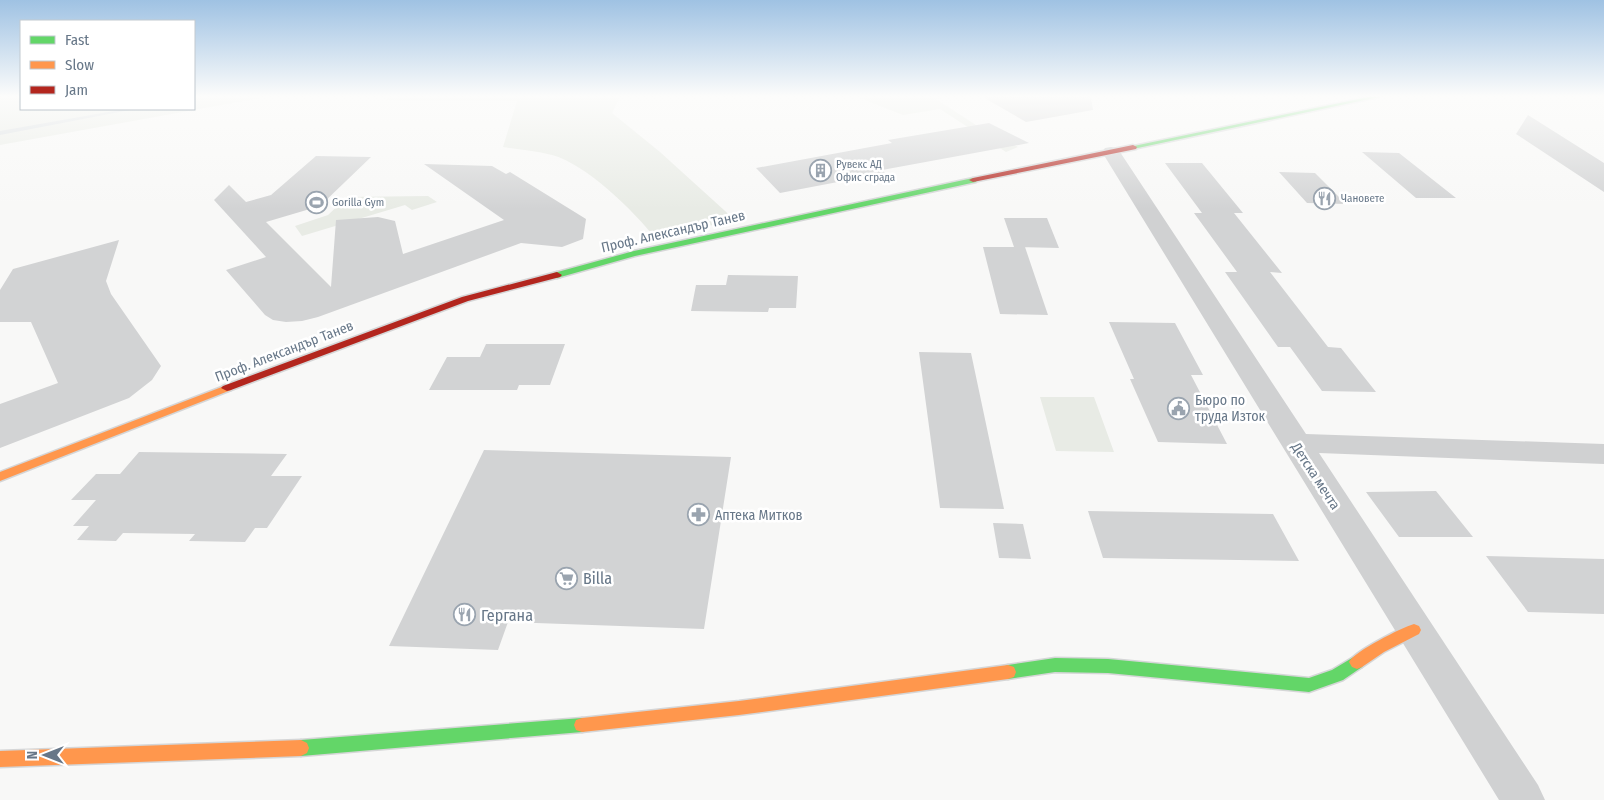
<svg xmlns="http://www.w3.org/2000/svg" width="1604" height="800" font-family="'Fira Sans Condensed',sans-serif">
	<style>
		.green { fill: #e8ebe5 }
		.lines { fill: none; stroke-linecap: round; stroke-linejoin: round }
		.stream { fill: #d2d8dc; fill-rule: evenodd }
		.building { fill: #d2d3d4 }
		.fast-casing { stroke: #d5d6d7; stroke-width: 3 }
		.slow-casing { stroke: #d5d6d7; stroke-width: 3 }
		.jam-casing { stroke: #d5d6d7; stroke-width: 3 }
		.street { fill: #d0d1d2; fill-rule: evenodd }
		.fast { fill: #63d668; fill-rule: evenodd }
		.slow { fill: #ff974d; fill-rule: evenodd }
		.jam { fill: #b3261e; fill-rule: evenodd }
		.labels { text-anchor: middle; stroke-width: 5; stroke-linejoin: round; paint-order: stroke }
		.far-poi-label { font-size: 11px; fill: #677788; stroke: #fff; text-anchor: start }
		.street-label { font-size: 14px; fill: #677788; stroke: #fff }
		.poi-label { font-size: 14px; fill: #677788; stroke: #fff; text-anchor: start }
		.near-poi-label { font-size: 16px; fill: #677788; stroke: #fff; text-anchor: start }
	</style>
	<rect width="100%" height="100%" fill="#f8f8f7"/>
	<path class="green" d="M 0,97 L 21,97 L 21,109 L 194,109 L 194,97 L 266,97 L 0,145 Z
		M 389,97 L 620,97 L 612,113 L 660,152 L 735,220 L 655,238 C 634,211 586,164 552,155 C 536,151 519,150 503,147 L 517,101 L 386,100 Z
		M 857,97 L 946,97 L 936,99 L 979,127 L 1018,147 L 1006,152 L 940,109 L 903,115 Z
		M 428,196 L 437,202 L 412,210 L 405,205 L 302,236 L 295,226 L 328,215 L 347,197 Z
		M 1040,397 L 1094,397 L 1114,452 L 1056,451 Z"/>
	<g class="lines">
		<path class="stream" d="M 125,109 L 135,109 L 0,135 L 0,131 Z"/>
	</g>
	<path class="building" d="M 983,97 L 1091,97 L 1093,110 L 1026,122 Z
		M 1528,115 L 1604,163 L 1604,192 L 1516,134 Z
		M 989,123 L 1029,143 L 882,170 L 885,173 L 780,193 L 756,168 L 892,143 L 888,140 Z
		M 1362,152 L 1399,153 L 1456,198 L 1416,198 Z
		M 316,156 L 371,157 L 320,206 L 266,222 L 331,287 L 336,220 L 378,217 L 395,221 L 403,254 L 504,220 L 424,164 L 492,166 L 506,174 L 510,172 L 586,219 L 583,239 L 562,247 L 521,243 L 318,317 L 302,321 L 286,322 L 273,320 L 265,315 L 226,270 L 266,257 L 214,200 L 229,185 L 246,202 L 271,195 Z
		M 1165,163 L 1202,163 L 1243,213 L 1234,213 L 1282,273 L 1270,272 L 1328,347 L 1341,348 L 1376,392 L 1322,391 L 1290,347 L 1278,347 L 1225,272 L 1237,272 L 1194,213 L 1202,213 Z
		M 1279,172 L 1315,173 L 1346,204 L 1307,203 Z
		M 1004,218 L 1047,218 L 1059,248 L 1018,247 L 1025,247 L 1048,315 L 1000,314 L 983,247 L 1014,247 Z
		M 119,240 L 106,281 L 111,294 L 161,366 L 152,380 L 129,398 L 0,448 L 0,404 L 58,383 L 31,322 L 0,322 L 0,290 L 13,269 Z
		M 728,275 L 798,276 L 796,308 L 769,308 L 768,312 L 691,311 L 696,285 L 726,285 Z
		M 1109,322 L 1175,323 L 1203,375 L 1191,375 L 1227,444 L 1158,442 L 1130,379 L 1134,379 Z
		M 486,344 L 565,344 L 550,385 L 519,385 L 517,390 L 429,390 L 447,357 L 480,357 Z
		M 919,352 L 971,353 L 1004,509 L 940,508 Z
		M 484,450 L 731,457 L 704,629 L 508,622 L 498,650 L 389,646 Z
		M 139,452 L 287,454 L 271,476 L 302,476 L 267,528 L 255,528 L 245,542 L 189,541 L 195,534 L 123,533 L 116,541 L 77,540 L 89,526 L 73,526 L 96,500 L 71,500 L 96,474 L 120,474 Z
		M 1436,491 L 1473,537 L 1399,537 L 1366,492 Z
		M 1088,511 L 1273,514 L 1299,561 L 1103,558 Z
		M 993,523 L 1023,524 L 1031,559 L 999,558 Z
		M 1486,556 L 1604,559 L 1604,614 L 1528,612 Z"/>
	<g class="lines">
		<defs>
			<path id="fast" d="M 1368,97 L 1379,97 L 1133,149 L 1129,147 Z
				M 973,178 L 977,180 L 976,182 L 635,256 L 557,278 L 552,275 L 554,273 L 634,251 Z
				M 1357,655 L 1362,657 L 1365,662 L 1362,667 L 1343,680 L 1309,692 L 1108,673 L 1055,672 L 1008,679 L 1002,677 L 1000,672 L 1002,667 L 1008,665 L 1055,658 L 1108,659 L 1309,678 L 1332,670 Z
				M 582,718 L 588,720 L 590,725 L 588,730 L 582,732 L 301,756 L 295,753 L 293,748 L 295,743 L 301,740 Z"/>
			<path id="slow" d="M 227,385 L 231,386 L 233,388 L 231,390 L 0,481 L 0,472 Z
				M 1414,624 L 1419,626 L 1421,630 L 1419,634 L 1384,652 L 1362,667 L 1357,669 L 1352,667 L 1349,662 C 1355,651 1401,628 1414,624 Z
				M 1008,665 L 1014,667 L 1016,672 L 1014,677 L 1008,679 L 739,715 L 582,732 L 576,730 L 574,725 L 576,720 L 582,718 L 739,701 Z
				M 301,740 L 307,743 L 309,748 L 307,753 L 301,756 L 0,767 L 0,751 Z"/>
			<path id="jam" d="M 1133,145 L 1137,147 L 1136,149 L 973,182 L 969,180 L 973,178 Z
				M 557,272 L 562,275 L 560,277 L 468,301 L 231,390 L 227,391 L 221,388 L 223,386 L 462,297 Z"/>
		</defs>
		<use href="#fast" class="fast-casing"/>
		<use href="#slow" class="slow-casing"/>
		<use href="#jam" class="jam-casing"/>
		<path class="street" d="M 1111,147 L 1117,148 L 1120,152 L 1306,434 L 1604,444 L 1604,464 L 1319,453 L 1538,785 L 1545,800 L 1499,800 L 1102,152 L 1105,148 Z"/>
		<use href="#fast" class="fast"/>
		<use href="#slow" class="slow"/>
		<use href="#jam" class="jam"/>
	</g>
	<linearGradient id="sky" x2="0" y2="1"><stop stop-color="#9fc2e3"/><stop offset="0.46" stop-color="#fcfcfb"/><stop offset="1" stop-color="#fcfcfb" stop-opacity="0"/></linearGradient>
	<rect width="1604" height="209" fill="url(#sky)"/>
	<defs>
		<symbol id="building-ring" viewBox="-11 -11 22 22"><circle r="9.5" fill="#fff" stroke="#9aa4af" stroke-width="1.5"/><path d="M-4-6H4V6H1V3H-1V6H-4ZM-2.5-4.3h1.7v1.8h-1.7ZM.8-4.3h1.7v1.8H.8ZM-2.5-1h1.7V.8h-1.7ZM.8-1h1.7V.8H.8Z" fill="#9aa4af"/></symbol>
		<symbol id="restaurant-ring" viewBox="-11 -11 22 22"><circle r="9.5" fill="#fff" stroke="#9aa4af" stroke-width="1.5"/><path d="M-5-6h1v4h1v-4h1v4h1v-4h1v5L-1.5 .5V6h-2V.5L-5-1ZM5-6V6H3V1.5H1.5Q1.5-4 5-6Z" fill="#9aa4af"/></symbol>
		<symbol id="stadium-ring" viewBox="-11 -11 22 22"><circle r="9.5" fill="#fff" stroke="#9aa4af" stroke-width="1.5"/><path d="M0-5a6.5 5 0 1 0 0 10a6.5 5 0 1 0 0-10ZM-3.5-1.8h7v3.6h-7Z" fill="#9aa4af"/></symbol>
		<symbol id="civic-ring" viewBox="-11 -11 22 22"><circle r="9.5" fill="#fff" stroke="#9aa4af" stroke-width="1.5"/><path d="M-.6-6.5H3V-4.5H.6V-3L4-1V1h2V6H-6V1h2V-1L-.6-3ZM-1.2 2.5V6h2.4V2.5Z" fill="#9aa4af"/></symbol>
		<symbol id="pharmacy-ring" viewBox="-11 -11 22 22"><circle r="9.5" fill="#fff" stroke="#9aa4af" stroke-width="1.5"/><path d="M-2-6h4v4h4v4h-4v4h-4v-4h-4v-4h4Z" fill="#9aa4af"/></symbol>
		<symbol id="supermarket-ring" viewBox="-11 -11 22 22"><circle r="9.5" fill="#fff" stroke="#9aa4af" stroke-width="1.5"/><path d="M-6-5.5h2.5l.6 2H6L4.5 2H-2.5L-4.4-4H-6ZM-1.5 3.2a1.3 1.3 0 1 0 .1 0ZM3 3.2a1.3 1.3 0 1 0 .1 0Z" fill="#9aa4af"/></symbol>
	</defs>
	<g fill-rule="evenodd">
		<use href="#building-ring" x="808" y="158" width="25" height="25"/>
		<use href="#restaurant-ring" x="1312" y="186" width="25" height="25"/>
		<use href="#stadium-ring" x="304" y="190" width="25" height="25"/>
		<use href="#civic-ring" x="1166" y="396" width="25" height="25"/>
		<use href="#pharmacy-ring" x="686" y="502" width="25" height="25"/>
		<use href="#supermarket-ring" x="554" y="566" width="25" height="25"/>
		<use href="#restaurant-ring" x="452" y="602" width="25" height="25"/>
	</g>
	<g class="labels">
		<g class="far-poi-label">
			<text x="836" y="168">Рувекс АД<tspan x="836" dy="13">Офис сграда</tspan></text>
			<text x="1341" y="202">Чановете</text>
			<text x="332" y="206">Gorilla Gym</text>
		</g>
		<g class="street-label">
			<text transform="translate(673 231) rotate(-13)" y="5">Проф. Александър Танев</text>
			<text transform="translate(284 351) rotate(-21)" y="5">Проф. Александър Танев</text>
			<text transform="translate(1316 476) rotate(57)" y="5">Детска мечта</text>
		</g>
		<g class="poi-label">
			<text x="1195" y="405">Бюро по<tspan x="1195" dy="16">труда Изток</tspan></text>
			<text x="715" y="520">Аптека Митков</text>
		</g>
		<g class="near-poi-label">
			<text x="583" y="584">Billa</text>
			<text x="481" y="621">Гергана</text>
		</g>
	</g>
	<rect x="20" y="20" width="175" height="90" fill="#ffffff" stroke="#c2c9cf"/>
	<rect x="30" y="36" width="25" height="8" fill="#63d668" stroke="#c2c9cf"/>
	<text x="65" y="45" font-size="15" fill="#677788">Fast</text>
	<rect x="30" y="61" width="25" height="8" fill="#ff974d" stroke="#c2c9cf"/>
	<text x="65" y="70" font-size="15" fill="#677788">Slow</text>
	<rect x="30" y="86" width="25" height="8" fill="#b3261e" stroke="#c2c9cf"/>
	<text x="65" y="95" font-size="15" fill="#677788">Jam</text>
	<g transform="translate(45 755) rotate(270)" stroke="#ffffff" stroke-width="4" paint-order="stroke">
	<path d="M0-4L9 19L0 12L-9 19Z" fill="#677788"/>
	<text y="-8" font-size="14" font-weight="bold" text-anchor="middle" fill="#677788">N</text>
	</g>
</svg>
